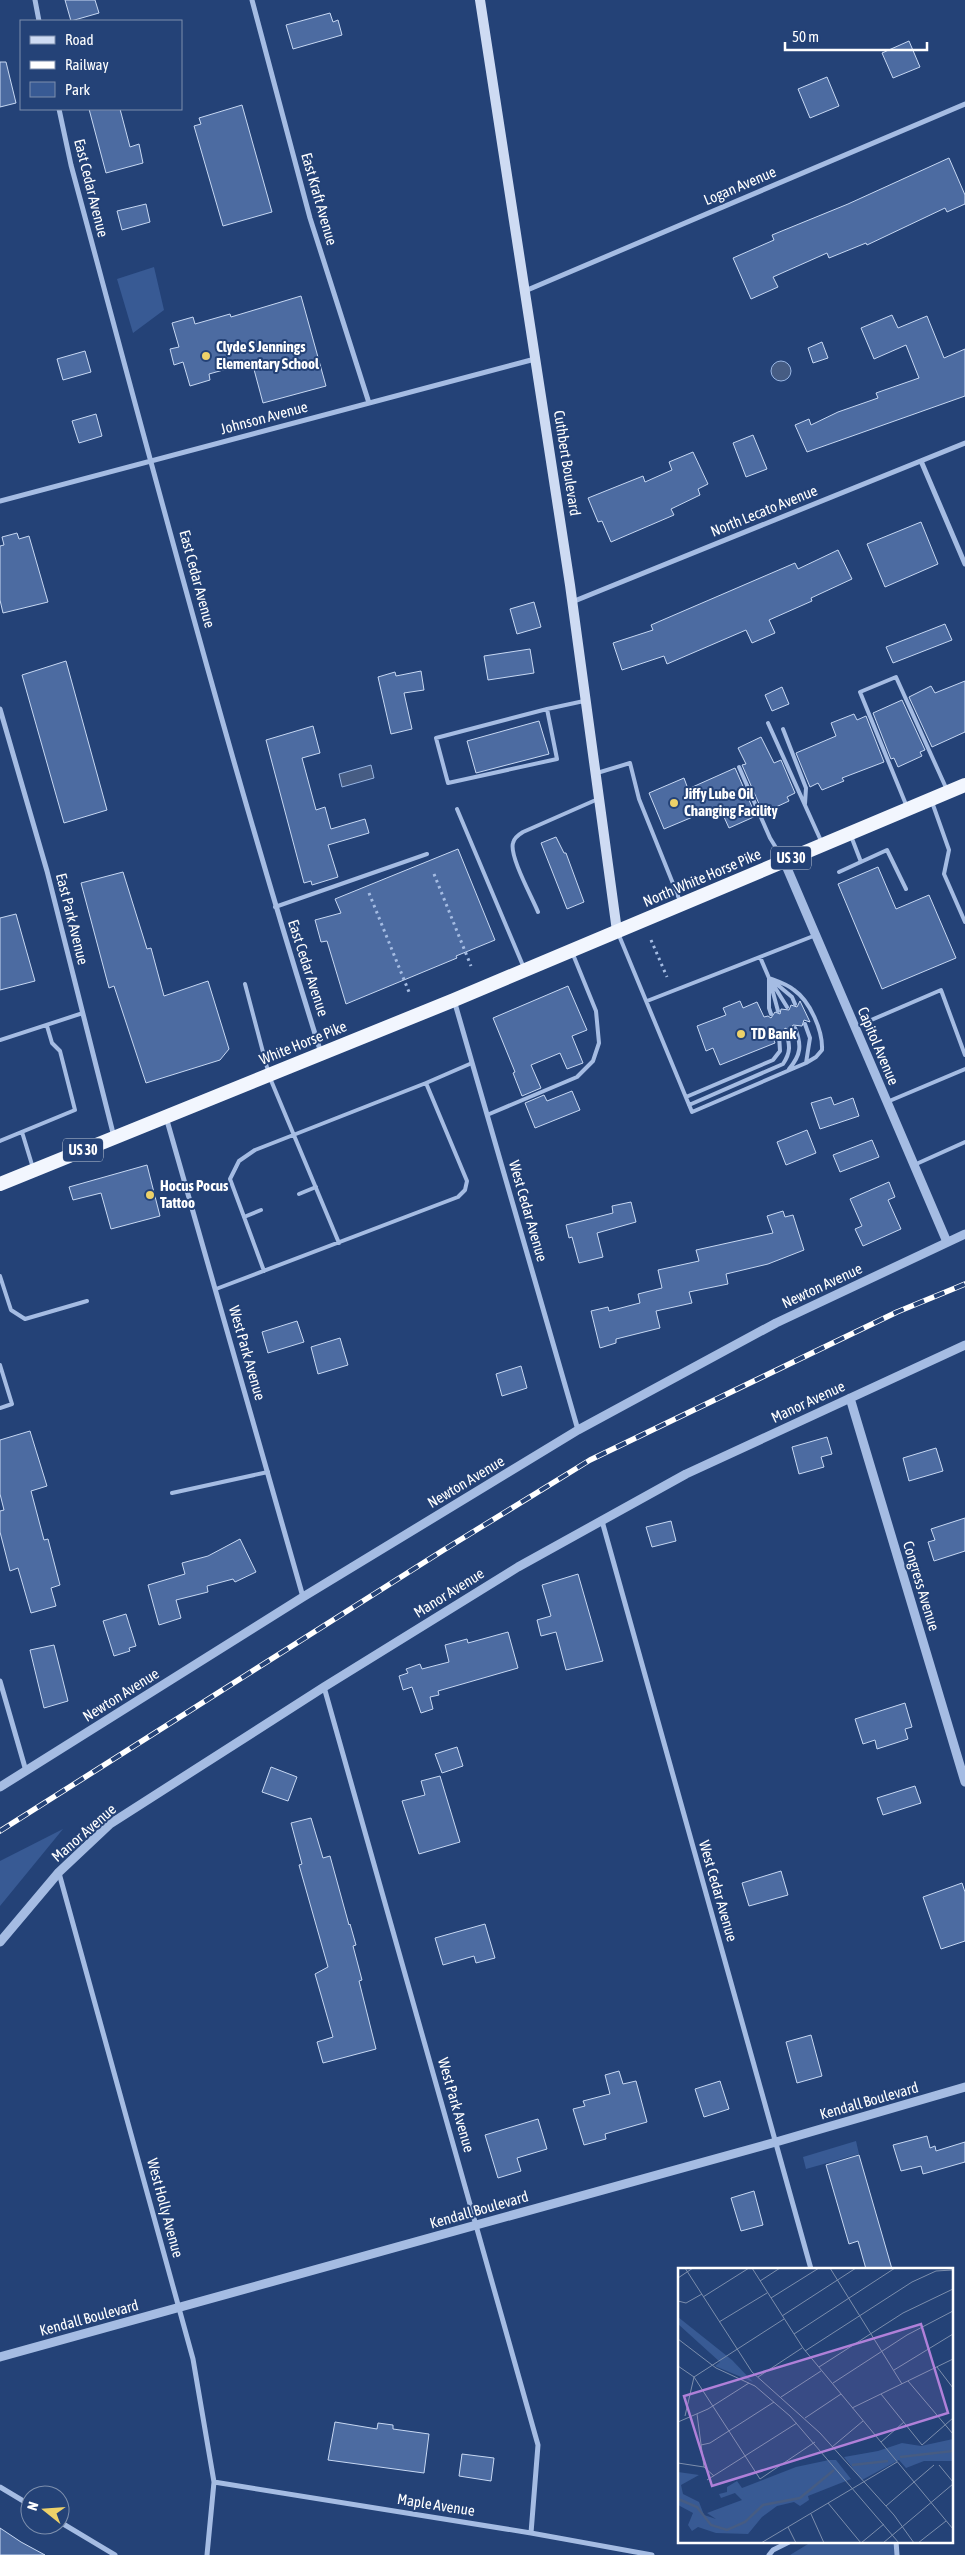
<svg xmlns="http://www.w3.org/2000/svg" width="965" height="2555" font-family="'Asap Condensed',sans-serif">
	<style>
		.green { fill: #385a94 }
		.water { fill: #465c83; stroke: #99b6e4 }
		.building { fill: #4c6ba1; stroke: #c7d8f3 }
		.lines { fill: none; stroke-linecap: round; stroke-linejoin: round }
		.path { stroke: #a5bce3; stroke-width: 3; stroke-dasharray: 2.5 4; stroke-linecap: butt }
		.service { stroke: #a5bce3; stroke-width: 4 }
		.minor { stroke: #a5bce3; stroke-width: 5 }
		.tertiary { stroke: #a5bce3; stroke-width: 9 }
		.secondary { stroke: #cedbf3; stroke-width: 10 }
		.trunk { stroke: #f2f6fe; stroke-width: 14 }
		.rail-casing { stroke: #fff; stroke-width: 5.5 }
		.rail { stroke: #244277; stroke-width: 4; stroke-dasharray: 11; stroke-linecap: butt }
		.poi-dot { fill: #edd169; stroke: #244277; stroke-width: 2 }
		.labels { text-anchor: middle; stroke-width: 4; stroke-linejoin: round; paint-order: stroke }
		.shield { fill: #244277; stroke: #bdc6d6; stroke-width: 1 }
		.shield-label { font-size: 14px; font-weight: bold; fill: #fff }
		.street-label { font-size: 15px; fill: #fff; stroke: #244277 }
		.poi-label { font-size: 15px; font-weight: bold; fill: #fff; stroke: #244277; text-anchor: start }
		.inset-river { fill: none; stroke: #465c83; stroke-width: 2.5 }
		.inset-road { fill: none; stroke: #7c8ead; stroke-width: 1 }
		.view { fill: #b080d9; fill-opacity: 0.15; stroke: #b080d9; stroke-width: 2.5 }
		.inset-edge { fill: none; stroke: #fff; stroke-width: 2.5 }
	</style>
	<rect width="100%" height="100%" fill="#244277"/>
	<path class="green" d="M 154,267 L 164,310 L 133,333 L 117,279 Z
		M 63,1829 L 0,1906 L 0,1861 Z
		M 856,2141 L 859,2154 L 806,2169 L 803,2157 Z
		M 813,2541 L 894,2541 L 895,2555 L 790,2555 Z"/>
	<path class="water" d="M771 371a10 10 0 1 1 20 0a10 10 0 1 1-20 0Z
		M 371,765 L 374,778 L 342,787 L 339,774 Z"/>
	<path class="building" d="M 65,0 L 95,0 L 99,13 L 71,21 Z
		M 330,13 L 333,22 L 338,20 L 342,35 L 293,49 L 286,25 Z
		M 909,41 L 920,67 L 893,78 L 882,53 Z
		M 0,62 L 6,62 L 16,103 L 0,107 Z
		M 827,77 L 839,106 L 810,118 L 798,89 Z
		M 242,105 L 272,212 L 223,226 L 194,126 L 201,124 L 199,118 Z
		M 89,109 L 120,109 L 130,147 L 139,144 L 143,163 L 106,173 Z
		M 949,158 L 965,195 L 965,204 L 947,212 L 945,208 L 867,245 L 866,243 L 829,258 L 827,253 L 773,277 L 778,287 L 751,299 L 733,258 L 774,240 L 772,235 L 848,204 Z
		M 146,204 L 150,222 L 122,230 L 117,211 Z
		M 301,296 L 326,386 L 263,403 L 252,362 L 209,374 L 210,380 L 190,386 L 183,362 L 174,365 L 170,349 L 179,347 L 172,323 L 193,317 L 195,324 L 230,314 L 231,317 Z
		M 892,315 L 898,328 L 927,316 L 944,358 L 965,349 L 965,396 L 807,452 L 795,425 L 809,419 L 811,425 L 838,412 L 878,398 L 876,393 L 919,378 L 906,345 L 874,359 L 861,328 Z
		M 822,342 L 828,358 L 813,363 L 808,348 Z
		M 85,351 L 91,372 L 63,380 L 57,359 Z
		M 96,414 L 102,436 L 79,443 L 72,421 Z
		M 753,435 L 767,469 L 746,477 L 733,443 Z
		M 693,452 L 708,484 L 698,489 L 700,495 L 671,509 L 674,515 L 611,542 L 602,521 L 598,522 L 588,498 L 643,476 L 645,482 L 672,470 L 669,462 Z
		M 921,522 L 938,564 L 885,587 L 867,544 Z
		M 17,533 L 19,539 L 29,536 L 48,602 L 3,613 L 0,600 L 0,546 L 4,545 L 2,537 Z
		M 838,550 L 852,579 L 811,598 L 812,601 L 769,620 L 775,633 L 752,643 L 746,630 L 667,664 L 664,656 L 622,670 L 613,643 L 653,630 L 651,625 L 795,563 L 798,569 Z
		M 534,602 L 541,627 L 517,634 L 510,609 Z
		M 945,624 L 952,640 L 893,663 L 886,647 Z
		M 530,649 L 534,673 L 488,680 L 484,656 Z
		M 66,661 L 107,810 L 64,823 L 22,675 Z
		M 421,671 L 424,690 L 404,693 L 412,729 L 391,734 L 378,677 L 395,672 L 396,676 Z
		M 965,681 L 965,732 L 932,747 L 909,697 L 931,686 L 935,693 Z
		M 782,687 L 789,704 L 772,711 L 765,695 Z
		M 902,700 L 925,750 L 920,752 L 922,756 L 898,767 L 894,758 L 891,759 L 873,713 Z
		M 854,714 L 857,720 L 866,716 L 884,762 L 842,778 L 844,781 L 822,790 L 818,783 L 810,787 L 796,753 L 836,736 L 831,723 Z
		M 539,721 L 549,754 L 476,773 L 467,741 Z
		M 313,726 L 320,753 L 302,758 L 316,810 L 325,807 L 331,829 L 365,819 L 369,833 L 328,845 L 338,877 L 312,885 L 311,881 L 304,883 L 266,740 Z
		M 761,737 L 774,763 L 781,760 L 795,793 L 787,797 L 789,801 L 763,813 L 742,765 L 746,764 L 738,748 Z
		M 735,768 L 756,816 L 729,828 L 719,806 L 664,829 L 649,793 L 684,778 L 688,789 Z
		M 556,837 L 564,853 L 566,853 L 584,902 L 567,909 L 541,843 Z
		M 458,849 L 495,940 L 456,956 L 457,958 L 346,1004 L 327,941 L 321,942 L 315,920 L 341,913 L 335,899 Z
		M 878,867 L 896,909 L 929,895 L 956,958 L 882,989 L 838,884 Z
		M 123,872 L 147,949 L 151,948 L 164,996 L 208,981 L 229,1049 L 220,1060 L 146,1083 L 114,986 L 109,988 L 81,883 Z
		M 16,914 L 35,981 L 0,990 L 0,918 Z
		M 568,986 L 587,1030 L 572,1036 L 583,1063 L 567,1069 L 560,1053 L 531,1065 L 541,1088 L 522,1096 L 513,1073 L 515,1072 L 493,1018 Z
		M 740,1001 L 743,1008 L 757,1002 L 764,1017 L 768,1016 L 771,1018 L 775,1012 L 780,1014 L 781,1009 L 789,1010 L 791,1005 L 797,1007 L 800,1001 L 810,1022 L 804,1020 L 802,1026 L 793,1025 L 790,1031 L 785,1028 L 783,1034 L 777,1032 L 773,1038 L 775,1043 L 720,1065 L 713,1048 L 706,1051 L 697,1026 L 726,1015 L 723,1008 Z
		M 572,1091 L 580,1110 L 535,1128 L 525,1103 L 544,1095 L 547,1101 Z
		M 831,1097 L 834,1105 L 853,1098 L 859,1116 L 820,1129 L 811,1103 Z
		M 807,1130 L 816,1153 L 786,1165 L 777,1142 Z
		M 872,1140 L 879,1157 L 840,1172 L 833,1155 Z
		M 147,1165 L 160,1216 L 111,1229 L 101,1193 L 73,1200 L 69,1187 Z
		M 889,1182 L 895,1197 L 888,1200 L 901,1229 L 863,1246 L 855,1229 L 862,1226 L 850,1199 Z
		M 631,1202 L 636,1222 L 597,1233 L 603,1257 L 579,1263 L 572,1237 L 569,1238 L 566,1225 L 613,1213 L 612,1206 Z
		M 783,1211 L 785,1217 L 793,1215 L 804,1250 L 768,1264 L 726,1274 L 728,1284 L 689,1292 L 692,1303 L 656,1311 L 660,1328 L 616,1339 L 616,1343 L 600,1348 L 591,1311 L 608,1307 L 609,1311 L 640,1303 L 638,1294 L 662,1288 L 658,1270 L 699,1261 L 696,1250 L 773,1233 L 767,1216 Z
		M 297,1321 L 304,1342 L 268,1353 L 262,1332 Z
		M 340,1338 L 348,1365 L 318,1374 L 311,1347 Z
		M 521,1366 L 527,1388 L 502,1396 L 496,1374 Z
		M 30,1431 L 47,1486 L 31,1491 L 44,1540 L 48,1539 L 60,1585 L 51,1588 L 56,1606 L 31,1613 L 18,1568 L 10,1571 L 0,1532 L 0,1511 L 4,1510 L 0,1494 L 0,1440 Z
		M 827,1437 L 832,1454 L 821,1457 L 824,1467 L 799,1474 L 792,1447 Z
		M 936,1448 L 943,1471 L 909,1481 L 903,1458 Z
		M 965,1518 L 965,1551 L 934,1561 L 928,1542 L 935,1540 L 931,1529 Z
		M 671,1521 L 676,1541 L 652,1547 L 646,1527 Z
		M 240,1539 L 256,1572 L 235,1582 L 233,1579 L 207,1586 L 208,1592 L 176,1600 L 181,1618 L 159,1625 L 148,1585 L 185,1574 L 182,1563 L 208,1556 Z
		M 578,1574 L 603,1661 L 566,1670 L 556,1632 L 541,1636 L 537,1620 L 551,1616 L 542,1585 Z
		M 126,1614 L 136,1646 L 129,1648 L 130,1651 L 114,1656 L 103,1621 Z
		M 508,1632 L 518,1668 L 438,1691 L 439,1695 L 430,1697 L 433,1709 L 421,1713 L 412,1687 L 403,1690 L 399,1676 L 408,1673 L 406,1669 L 420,1664 L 422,1669 L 449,1662 L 445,1645 L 467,1639 L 468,1643 Z
		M 54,1645 L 68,1701 L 44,1708 L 30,1650 Z
		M 905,1703 L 912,1727 L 905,1729 L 908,1739 L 877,1749 L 875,1740 L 863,1744 L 855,1719 Z
		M 457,1747 L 463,1766 L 442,1773 L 435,1754 Z
		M 271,1767 L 297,1777 L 288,1801 L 262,1792 Z
		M 440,1776 L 460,1842 L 419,1854 L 402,1801 L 425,1795 L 421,1781 Z
		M 915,1786 L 921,1803 L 883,1815 L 877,1798 Z
		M 311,1818 L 323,1858 L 330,1856 L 349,1925 L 350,1924 L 356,1945 L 353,1946 L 362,1980 L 359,1981 L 376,2049 L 323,2063 L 317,2042 L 333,2037 L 315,1974 L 328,1967 L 299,1865 L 302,1864 L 291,1823 Z
		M 781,1871 L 788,1895 L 749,1906 L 742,1883 Z
		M 962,1883 L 965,1892 L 965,1941 L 941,1949 L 923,1897 Z
		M 485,1924 L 495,1958 L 476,1963 L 474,1956 L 443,1965 L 435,1938 Z
		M 811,2035 L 822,2076 L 797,2083 L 786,2042 Z
		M 619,2071 L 623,2084 L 636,2081 L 647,2122 L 605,2134 L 606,2139 L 584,2145 L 573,2109 L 585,2106 L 583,2101 L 610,2094 L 605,2075 Z
		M 720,2081 L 729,2109 L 704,2117 L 695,2089 Z
		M 538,2119 L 547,2149 L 517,2158 L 521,2171 L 498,2178 L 485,2135 Z
		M 927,2136 L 930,2148 L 935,2146 L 936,2151 L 965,2142 L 965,2162 L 923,2174 L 921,2166 L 901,2171 L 893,2145 Z
		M 859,2155 L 892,2269 L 866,2269 L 858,2241 L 849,2244 L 826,2165 Z
		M 754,2191 L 763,2225 L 741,2231 L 731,2198 Z
		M 335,2422 L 377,2429 L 378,2423 L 393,2425 L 393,2429 L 429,2434 L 424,2473 L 328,2460 Z
		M 462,2454 L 494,2458 L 491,2481 L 459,2476 Z
		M 0,2528 L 21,2542 L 45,2555 L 0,2555 Z"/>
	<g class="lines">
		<path class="path" d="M 434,874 L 471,966
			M 369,893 L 409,992
			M 651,940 L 667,977"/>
		<path class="service" d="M 547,709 L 557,759 L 448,783 L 436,738 L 547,709 L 584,701
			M 768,723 L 822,843
			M 783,729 L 806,788 L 805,804
			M 739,767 L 770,838 L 783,859
			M 597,773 L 630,763 L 639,799 L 680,901
			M 932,802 L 949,850 L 944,874 L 965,922
			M 907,807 L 860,692 L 896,677 L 947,790
			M 457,809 L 524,968
			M 851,836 L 861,862
			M 839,872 L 887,850 L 906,889
			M 275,907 L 427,854
			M 538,912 C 533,899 509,856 513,843 C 514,838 518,835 523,832 L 598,799
			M 618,933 L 692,1112 L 806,1063 L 816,1057 L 822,1050 C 823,1031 810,1001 794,990 C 787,984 777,981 769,978 L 760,957
			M 769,978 L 769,1008 L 771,1014
			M 771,981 L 787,1007
			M 773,981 L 792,997 L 795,1004
			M 245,984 L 268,1071
			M 771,985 L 778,1011
			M 647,1001 L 816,935
			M 805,1024 L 810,1038 L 806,1063
			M 855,1027 L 941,990 L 965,1055
			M 0,1040 L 83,1013
			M 789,1069 C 801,1055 802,1045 795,1028
			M 270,1078 L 339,1243
			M 686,1097 L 773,1060 L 780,1051 L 779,1035
			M 887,1102 L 965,1069
			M 689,1105 L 783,1064 C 791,1052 790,1045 786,1032
			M 487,1115 L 577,1077 L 593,1061 L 599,1043 L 596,1011 L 572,952
			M 22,1132 L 33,1168
			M 0,1141 L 75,1110 L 60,1051 L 52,1043 L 47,1026
			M 914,1165 L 965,1142
			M 299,1194 L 316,1187
			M 244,1217 L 261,1210
			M 264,1271 L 230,1179 L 239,1161 L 255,1150 L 426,1083
			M 0,1276 L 11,1310 L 25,1319 L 87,1301
			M 216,1289 L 458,1197 L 465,1190 L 467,1181 L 426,1083 L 472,1063
			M 0,1365 L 12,1404 L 0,1408
			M 172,1493 L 268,1472"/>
		<path class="minor" d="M 35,0 L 39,21
			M 252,0 L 310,218 L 369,403
			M 59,109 L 71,165 C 151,462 229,760 321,1053
			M 525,291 L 965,104
			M 921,461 L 965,564
			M 0,501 L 535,359
			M 572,602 L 965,443
			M 0,709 L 47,871 L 114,1137
			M 454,1000 L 578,1430
			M 166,1117 L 303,1597
			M 602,1521 L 811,2269
			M 0,1681 L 26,1771
			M 324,1687 L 538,2445 L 531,2533
			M 59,1873 L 193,2359 L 214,2482 L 207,2555
			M 214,2482 L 531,2533 L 652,2555
			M 0,2487 L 30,2505
			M 60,2522 L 115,2555
			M 896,2541 L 897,2555
			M 769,2555 L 773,2550 L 791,2541"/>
		<path class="tertiary" d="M 784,861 L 947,1242
			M 850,1398 L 965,1782
			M 0,1787 L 303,1597 L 578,1430 L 776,1323 L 965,1234
			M 0,1942 L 59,1872 L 110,1824 L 324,1687 L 518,1567 L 686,1474 L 965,1345
			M 0,2357 L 776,2142 L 965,2087"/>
		<path class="secondary" d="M 480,0 L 570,585 L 617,931"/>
		<path class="trunk" d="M 0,1184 L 454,1000 L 965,785"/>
		<defs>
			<path id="rail" d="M 0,1831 L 442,1551 L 590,1460 L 897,1312 L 965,1284"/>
		</defs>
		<use href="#rail" class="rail-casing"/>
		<use href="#rail" class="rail"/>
	</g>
	<g class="poi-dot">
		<circle cx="206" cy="356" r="5"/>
		<circle cx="674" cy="803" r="5"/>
		<circle cx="741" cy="1034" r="5"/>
		<circle cx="150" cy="1195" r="5"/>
	</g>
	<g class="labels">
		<g class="shield">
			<rect x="771" y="846.5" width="40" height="23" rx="4"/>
			<rect x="63" y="1138.5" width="40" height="23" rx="4"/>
		</g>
		<g class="shield-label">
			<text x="791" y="863">US 30</text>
			<text x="83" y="1155">US 30</text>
		</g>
		<g class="street-label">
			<text transform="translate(740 186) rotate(-23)" y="5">Logan Avenue</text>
			<text transform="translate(91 188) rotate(76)" y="5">East Cedar Avenue</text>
			<text transform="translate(319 199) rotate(74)" y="5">East Kraft Avenue</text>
			<text transform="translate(264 418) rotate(-15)" y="5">Johnson Avenue</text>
			<text transform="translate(567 463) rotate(81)" y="5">Cuthbert Boulevard</text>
			<text transform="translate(764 511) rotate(-22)" y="5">North Lecato Avenue</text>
			<text transform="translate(197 579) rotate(75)" y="5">East Cedar Avenue</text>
			<text transform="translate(702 878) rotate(-23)" y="5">North White Horse Pike</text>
			<text transform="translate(72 919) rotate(76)" y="5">East Park Avenue</text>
			<text transform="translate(308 968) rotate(72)" y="5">East Cedar Avenue</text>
			<text transform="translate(303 1043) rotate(-22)" y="5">White Horse Pike</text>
			<text transform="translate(878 1046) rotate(67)" y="5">Capitol Avenue</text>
			<text transform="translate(528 1211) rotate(74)" y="5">West Cedar Avenue</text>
			<text transform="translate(822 1286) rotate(-25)" y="5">Newton Avenue</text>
			<text transform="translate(247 1353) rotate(74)" y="5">West Park Avenue</text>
			<text transform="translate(808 1402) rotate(-25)" y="5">Manor Avenue</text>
			<text transform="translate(466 1482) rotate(-31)" y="5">Newton Avenue</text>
			<text transform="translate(921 1586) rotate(73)" y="5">Congress Avenue</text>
			<text transform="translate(449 1593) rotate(-32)" y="5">Manor Avenue</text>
			<text transform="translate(121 1695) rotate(-32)" y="5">Newton Avenue</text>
			<text transform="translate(84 1833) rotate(-41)" y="5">Manor Avenue</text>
			<text transform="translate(718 1891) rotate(74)" y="5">West Cedar Avenue</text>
			<text transform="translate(869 2101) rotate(-16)" y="5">Kendall Boulevard</text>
			<text transform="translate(456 2105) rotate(74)" y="5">West Park Avenue</text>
			<text transform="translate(165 2208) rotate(75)" y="5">West Holly Avenue</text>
			<text transform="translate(479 2210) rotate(-16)" y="5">Kendall Boulevard</text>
			<text transform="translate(89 2318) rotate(-15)" y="5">Kendall Boulevard</text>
			<text transform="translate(436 2505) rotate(9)" y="5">Maple Avenue</text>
		</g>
		<g class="poi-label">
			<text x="216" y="352">Clyde S Jennings<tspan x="216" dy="17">Elementary School</tspan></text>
			<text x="684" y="799">Jiffy Lube Oil<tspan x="684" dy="17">Changing Facility</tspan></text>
			<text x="751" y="1039">TD Bank</text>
			<text x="160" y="1191">Hocus Pocus<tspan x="160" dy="17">Tattoo</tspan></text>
		</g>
	</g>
	<g transform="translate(678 2268)">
		<rect width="275" height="275" fill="#244277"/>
		<path d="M 0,49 L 54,92 L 75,114 L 37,98 L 42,94 L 0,56 ZM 275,171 L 275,193 L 246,193 L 228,200 L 221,192 L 184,212 L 166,189 L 200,183 L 224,175 L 243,178 ZM 151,192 L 158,192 L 173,211 L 130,228 L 131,232 L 122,238 L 116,234 L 99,238 L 84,249 L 70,266 L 38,265 L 20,259 L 14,263 L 10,257 L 15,245 L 0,237 L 0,204 L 21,207 L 3,217 L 5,226 L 21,234 L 26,247 L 38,251 L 29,245 L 64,232 L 57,225 L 43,230 L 41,226 L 49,224 L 49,219 L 59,213 L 64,220 L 118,199 Z" fill="#385a94"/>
		<path class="inset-river" d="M 222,189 L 275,183M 174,197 L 210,193M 0,231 L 19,239 L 33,257 L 49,262 L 67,254 L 85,237 L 122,230 L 156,202"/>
		<path class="inset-road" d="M 7,0 L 74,104 L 142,165 L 216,247 L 236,275M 74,0 L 125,80 L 275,261M 152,0 L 224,116M 0,10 L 15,0M 82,13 L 102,0M 25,29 L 71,0M 93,30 L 141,0M 0,33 L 8,35 L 24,26M 104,48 L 178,0M 41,54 L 89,25M 116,66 L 217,0M 0,71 L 38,100 L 77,118 L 112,148 L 221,275M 127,83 L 234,14 L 258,3 L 274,2M 0,98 L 16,109 L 82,211 L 137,174M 141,99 L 225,45 L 275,21M 259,99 L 275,120M 216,102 L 275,66M 80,109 L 124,80M 230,113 L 275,166M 155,115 L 229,67 L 275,43M 203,126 L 244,177 L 275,150M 103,129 L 143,103M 174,140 L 275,91M 19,146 L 26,199M 7,148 L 16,109 L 106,51M 127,150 L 163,126M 0,154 L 30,141 L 71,115M 203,174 L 226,154M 23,177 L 32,175 L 96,134M 154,179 L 185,153M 0,195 L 26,199 L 36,208M 261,197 L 275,214M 29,212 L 119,155M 150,235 L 183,275M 208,238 L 256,197M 133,246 L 146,275M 110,259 L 118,275M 83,275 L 219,194M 183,275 L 206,256M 205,275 L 275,216M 240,275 L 268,253"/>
		<path class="view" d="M 243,56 L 270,145 L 34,218 L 6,128 Z"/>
		<rect width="275" height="275" class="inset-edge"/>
	</g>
	<rect x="20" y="20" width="162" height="90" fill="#244277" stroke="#7c8ead"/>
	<rect x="30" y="36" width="25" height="8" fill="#cedbf3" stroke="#7c8ead"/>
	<text x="65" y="45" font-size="15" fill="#ffffff">Road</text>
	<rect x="30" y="61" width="25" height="8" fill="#ffffff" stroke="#7c8ead"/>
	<text x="65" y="70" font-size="15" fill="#ffffff">Railway</text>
	<rect x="30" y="82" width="25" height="15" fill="#385a94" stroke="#7c8ead"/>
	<text x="65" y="95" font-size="15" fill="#ffffff">Park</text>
	<g transform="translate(45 2510) rotate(287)"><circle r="24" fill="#244277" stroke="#7c8ead"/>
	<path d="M0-4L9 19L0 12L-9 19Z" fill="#edd169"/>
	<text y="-8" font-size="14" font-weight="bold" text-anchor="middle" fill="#ffffff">N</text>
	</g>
	<path d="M785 42v8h142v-8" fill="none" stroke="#ffffff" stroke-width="2.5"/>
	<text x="792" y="42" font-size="15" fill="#ffffff" stroke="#244277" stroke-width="4" paint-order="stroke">50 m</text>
</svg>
